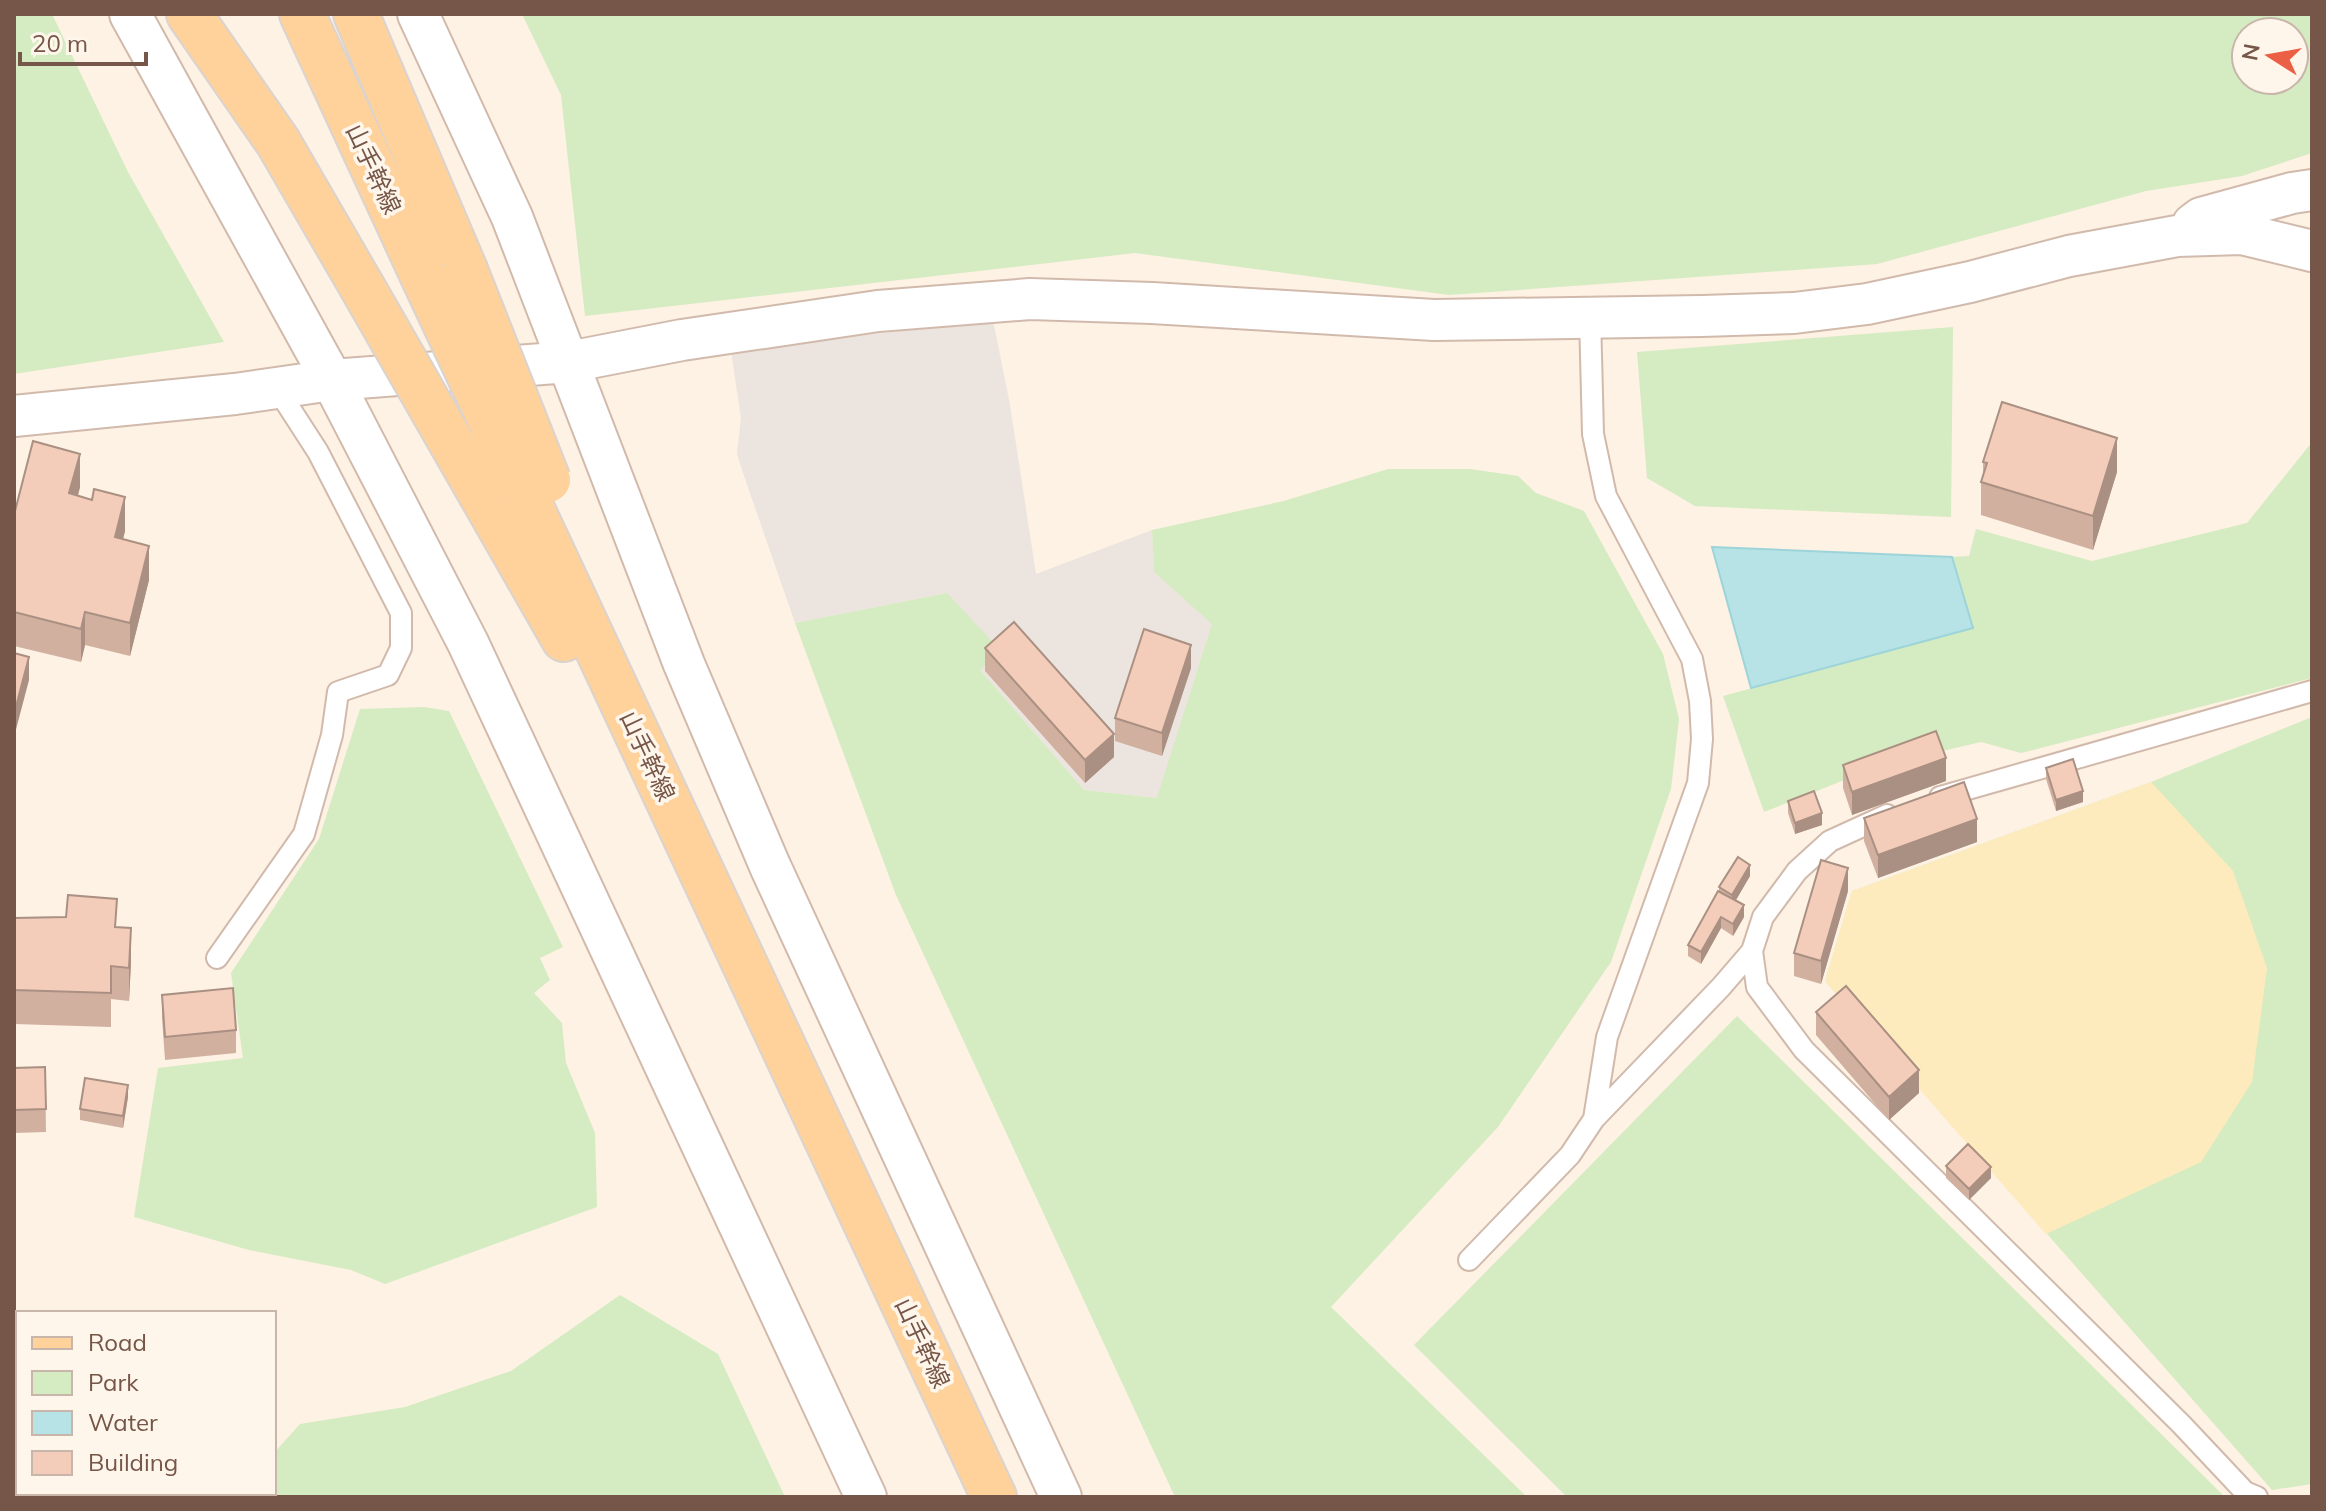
<svg xmlns="http://www.w3.org/2000/svg" width="2326" height="1511" font-family="Mulish,'Noto Sans JP',sans-serif">
	<style>
		.industrial { fill: #ece4de }
		.green { fill: #d5ebc1; fill-rule: evenodd }
		.sand { fill: #feebbd }
		.water { fill: #b7e3e7; stroke: #9dd4da; stroke-width: 2 }
		.lines { fill: none; stroke-linecap: round; stroke-linejoin: round }
		.service-casing { stroke: #d1baac; stroke-width: 24 }
		.minor-casing { stroke: #d1baac; stroke-width: 44 }
		.primary-casing { stroke: #dbd3cf; stroke-width: 48 }
		.service { stroke: #fff; stroke-width: 20 }
		.minor { stroke: #fff; stroke-width: 40 }
		.primary { stroke: #fed29a; stroke-width: 44 }
		.primary-bridge-casing { stroke: #dbd3cf; stroke-width: 48; stroke-linecap: butt }
		.primary-bridge { stroke: #fed29a; stroke-width: 44 }
		.wall { fill: #d1b0a0 }
		.shaded-wall { fill: #aa9082 }
		.building { fill: #f3cdba; stroke: #aa9082; stroke-width: 2 }
		.labels { text-anchor: middle; stroke-width: 7; stroke-linejoin: round; paint-order: stroke }
		.street-label { font-size: 24px; fill: #765648; stroke: #fff6eb }
	</style>
	<rect width="100%" height="100%" fill="#fdf2e4"/>
	<path class="industrial" d="M 993,320 L 1010,405 L 1036,574 L 1152,530 L 1154,572 L 1213,624 L 1158,798 L 1084,790 L 980,670 L 947,593 L 795,623 L 743,473 L 737,454 L 741,418 L 731,351 Z"/>
	<path class="green" d="M 14,14 L 52,14 L 128,172 L 224,342 L 14,374 Z
		M 522,14 L 2312,14 L 2312,153 L 2242,176 L 2146,191 L 1877,264 L 1449,295 L 1135,253 L 585,316 L 561,95 ZM 2294,32 L 2294,80 L 2246,80 L 2246,32 Z
		M 1953,327 L 1951,517 L 1695,506 L 1647,478 L 1637,352 Z
		M 2312,442 L 2312,678 L 2021,753 L 1981,742 L 1882,765 L 1764,812 L 1723,696 L 1973,628 L 1952,557 L 1969,556 L 1976,529 L 2092,561 L 2247,523 Z
		M 1388,469 L 1470,469 L 1518,476 L 1536,493 L 1584,511 L 1663,654 L 1679,719 L 1671,789 L 1611,962 L 1498,1127 L 1331,1307 L 1527,1497 L 1175,1497 L 896,895 L 795,623 L 947,593 L 1000,650 L 980,670 L 1084,790 L 1157,798 L 1212,624 L 1154,572 L 1152,530 L 1284,501 Z
		M 424,707 L 449,711 L 563,947 L 540,958 L 550,980 L 534,993 L 562,1023 L 566,1063 L 595,1133 L 597,1207 L 385,1284 L 351,1270 L 249,1250 L 134,1217 L 158,1068 L 243,1058 L 231,973 L 319,839 L 360,709 Z
		M 2312,717 L 2312,1484 L 2272,1490 L 1825,981 L 1852,891 L 2151,782 Z
		M 1737,1016 L 2225,1497 L 1567,1497 L 1414,1345 Z
		M 620,1295 L 718,1354 L 785,1497 L 255,1497 L 253,1493 L 274,1493 L 274,1453 L 300,1424 L 405,1407 L 511,1371 Z"/>
	<path class="sand" d="M 2151,782 L 2233,871 L 2267,968 L 2252,1082 L 2201,1162 L 2046,1234 L 1825,981 L 1852,891 Z"/>
	<path class="water" d="M 1712,547 L 1952,557 L 1973,628 L 1751,688 Z"/>
	<g class="lines">
		<defs>
			<path id="service" d="M 1590,316 L 1593,434 L 1606,496 L 1692,659 L 1700,701 L 1702,739 L 1698,783 L 1607,1037 L 1594,1119
				M 1940,797 L 2312,691
				M 1752,951 L 1757,987 L 1804,1050 L 2182,1425 L 2245,1492 L 2257,1497
				M 217,958 L 304,834 L 332,735 L 338,692 L 388,675 L 401,648 L 401,613 L 318,452 L 276,387
				M 1469,1260 L 1570,1155 L 1594,1119 L 1721,987 L 1752,951 L 1763,917 L 1797,871 L 1830,841 L 1887,815"/>
			<path id="minor" d="M 130,14 L 332,380 L 468,643 L 866,1497
				M 418,14 L 512,217 L 684,664 L 770,866 L 1061,1497
				M 2193,224 L 2201,218 L 2292,193 L 2312,190
				M 14,416 L 235,394 L 332,380 L 569,362 L 682,340 L 878,311 L 1030,299 L 1152,303 L 1434,320 L 1702,316 L 1794,313 L 1867,304 L 1970,282 L 2069,256 L 2177,236 L 2242,234 L 2312,251"/>
			<path id="primary" d="M 189,14 L 278,142 L 361,285
				M 302,14 L 422,274
				M 356,14 L 465,270
				M 523,490 L 994,1497
				M 481,494 L 564,639"/>
		</defs>
		<use href="#service" class="service-casing"/>
		<use href="#minor" class="minor-casing"/>
		<use href="#primary" class="primary-casing"/>
		<use href="#service" class="service"/>
		<use href="#minor" class="minor"/>
		<use href="#primary" class="primary"/>
		<defs>
			<path id="primary-bridge" d="M 465,270 L 548,480
				M 422,274 L 523,490
				M 361,285 L 481,494"/>
		</defs>
		<use href="#primary-bridge" class="primary-bridge-casing"/>
		<use href="#primary-bridge" class="primary-bridge"/>
	</g>
	<path class="wall" d="M 1983,462 L 2117,472 L 2093,550 L 1981,515 L 1981,482 L 1983,476 Z
		M 80,487 L 78,496 L 125,531 L 123,539 L 149,580 L 130,656 L 85,645 L 81,662 L 14,646 L 14,515 Z
		M 985,648 L 1114,757 L 1085,783 L 985,671 Z
		M 1191,668 L 1162,756 L 1115,741 L 1115,718 Z
		M 1843,765 L 1946,781 L 1852,815 L 1843,788 Z
		M 2046,768 L 2083,802 L 2056,811 L 2046,779 Z
		M 1788,801 L 1822,825 L 1795,834 L 1788,813 Z
		M 1864,818 L 1977,842 L 1878,878 L 1864,841 Z
		M 1750,876 L 1735,901 L 1744,917 L 1733,936 L 1721,928 L 1701,964 L 1688,956 L 1688,945 L 1719,892 L 1719,887 Z
		M 1848,891 L 1821,984 L 1794,976 L 1794,953 Z
		M 14,918 L 117,927 L 131,962 L 129,1001 L 111,999 L 111,1027 L 14,1024 Z
		M 162,995 L 236,1030 L 236,1053 L 165,1060 L 162,1018 Z
		M 1816,1012 L 1919,1093 L 1889,1120 L 1816,1035 Z
		M 45,1067 L 46,1132 L 14,1133 L 14,1068 Z
		M 128,1097 L 123,1128 L 80,1120 L 80,1109 Z
		M 1946,1166 L 1991,1178 L 1969,1200 L 1946,1178 Z"/>
	<path class="shaded-wall" d="M 2117,438 L 2117,472 L 2093,550 L 2093,516 Z
		M 80,454 L 80,487 L 69,527 L 69,493 Z
		M 125,497 L 125,531 L 115,571 L 115,537 Z
		M 149,546 L 149,580 L 130,656 L 130,623 Z
		M 85,612 L 85,645 L 81,662 L 81,629 Z
		M 1191,645 L 1191,668 L 1162,756 L 1162,733 Z
		M 29,657 L 29,680 L 14,737 L 14,714 Z
		M 1114,734 L 1114,757 L 1085,783 L 1085,760 Z
		M 1946,758 L 1946,781 L 1852,815 L 1852,792 Z
		M 2083,791 L 2083,802 L 2056,811 L 2056,800 Z
		M 1822,813 L 1822,825 L 1795,834 L 1795,823 Z
		M 1977,819 L 1977,842 L 1878,878 L 1878,855 Z
		M 1750,865 L 1750,876 L 1732,907 L 1732,895 Z
		M 1848,868 L 1848,891 L 1821,984 L 1821,961 Z
		M 1744,905 L 1744,917 L 1733,936 L 1733,924 Z
		M 1721,917 L 1721,928 L 1701,964 L 1701,952 Z
		M 131,928 L 131,962 L 129,1001 L 129,968 Z
		M 1919,1070 L 1919,1093 L 1889,1120 L 1889,1097 Z
		M 128,1085 L 128,1097 L 123,1128 L 123,1116 Z
		M 1991,1167 L 1991,1178 L 1969,1200 L 1969,1189 Z"/>
	<path class="building" d="M 2002,402 L 2117,438 L 2093,516 L 1981,482 L 1987,463 L 1983,462 Z
		M 33,441 L 80,454 L 69,493 L 92,500 L 94,489 L 125,497 L 115,537 L 149,546 L 130,623 L 85,612 L 81,629 L 14,612 L 14,515 Z
		M 1014,622 L 1114,734 L 1085,760 L 985,648 Z
		M 1144,629 L 1191,645 L 1162,733 L 1115,718 Z
		M 14,653 L 29,657 L 14,714 Z
		M 1936,731 L 1946,758 L 1852,792 L 1843,765 Z
		M 2073,759 L 2083,791 L 2056,800 L 2046,768 Z
		M 1964,782 L 1977,819 L 1878,855 L 1864,818 Z
		M 1814,791 L 1822,813 L 1795,823 L 1788,801 Z
		M 1738,857 L 1750,865 L 1732,895 L 1719,887 Z
		M 1821,860 L 1848,868 L 1821,961 L 1794,953 Z
		M 1718,891 L 1744,905 L 1733,924 L 1721,917 L 1701,952 L 1688,945 Z
		M 68,895 L 117,899 L 115,927 L 131,928 L 129,968 L 111,966 L 111,993 L 14,990 L 14,918 L 66,917 Z
		M 1846,986 L 1919,1070 L 1889,1097 L 1816,1012 Z
		M 233,988 L 236,1030 L 165,1037 L 162,995 Z
		M 45,1067 L 46,1109 L 14,1110 L 14,1068 Z
		M 85,1078 L 128,1085 L 123,1116 L 80,1109 Z
		M 1968,1144 L 1991,1167 L 1969,1189 L 1946,1166 Z"/>
	<g class="labels">
		<g class="street-label">
			<text transform="translate(373 169) rotate(65)" y="8">山手幹線</text>
			<text transform="translate(647 756) rotate(65)" y="8">山手幹線</text>
			<text transform="translate(922 1343) rotate(65)" y="8">山手幹線</text>
		</g>
	</g>
	<rect width="2326" height="1511" fill="none" stroke="#765648" stroke-width="32"/>
	<rect x="16" y="1311" width="260" height="184" fill="#fff6eb" stroke="#c8b6aa" stroke-width="2"/>
	<rect x="32" y="1337" width="40" height="12" fill="#fed29a" stroke="#c8b6aa" stroke-width="2"/>
	<text x="88" y="1351" font-size="24" fill="#765648">Road</text>
	<rect x="32" y="1371" width="40" height="24" fill="#d5ebc1" stroke="#c8b6aa" stroke-width="2"/>
	<text x="88" y="1391" font-size="24" fill="#765648">Park</text>
	<rect x="32" y="1411" width="40" height="24" fill="#b7e3e7" stroke="#c8b6aa" stroke-width="2"/>
	<text x="88" y="1431" font-size="24" fill="#765648">Water</text>
	<rect x="32" y="1451" width="40" height="24" fill="#f3cdba" stroke="#c8b6aa" stroke-width="2"/>
	<text x="88" y="1471" font-size="24" fill="#765648">Building</text>
	<g transform="translate(2270 56) rotate(281)"><circle r="38" fill="#fff6eb" stroke="#c8b6aa" stroke-width="2"/>
	<path d="M0-6L14 30L0 20L-14 30Z" fill="#eb5f44"/>
	<text y="-12" font-size="22" font-weight="bold" text-anchor="middle" fill="#765648">N</text>
	</g>
	<path d="M20 52v12h126v-12" fill="none" stroke="#765648" stroke-width="4"/>
	<text x="32" y="52" font-size="24" fill="#765648" stroke="#fff6eb" stroke-width="6" paint-order="stroke">20 m</text>
</svg>
